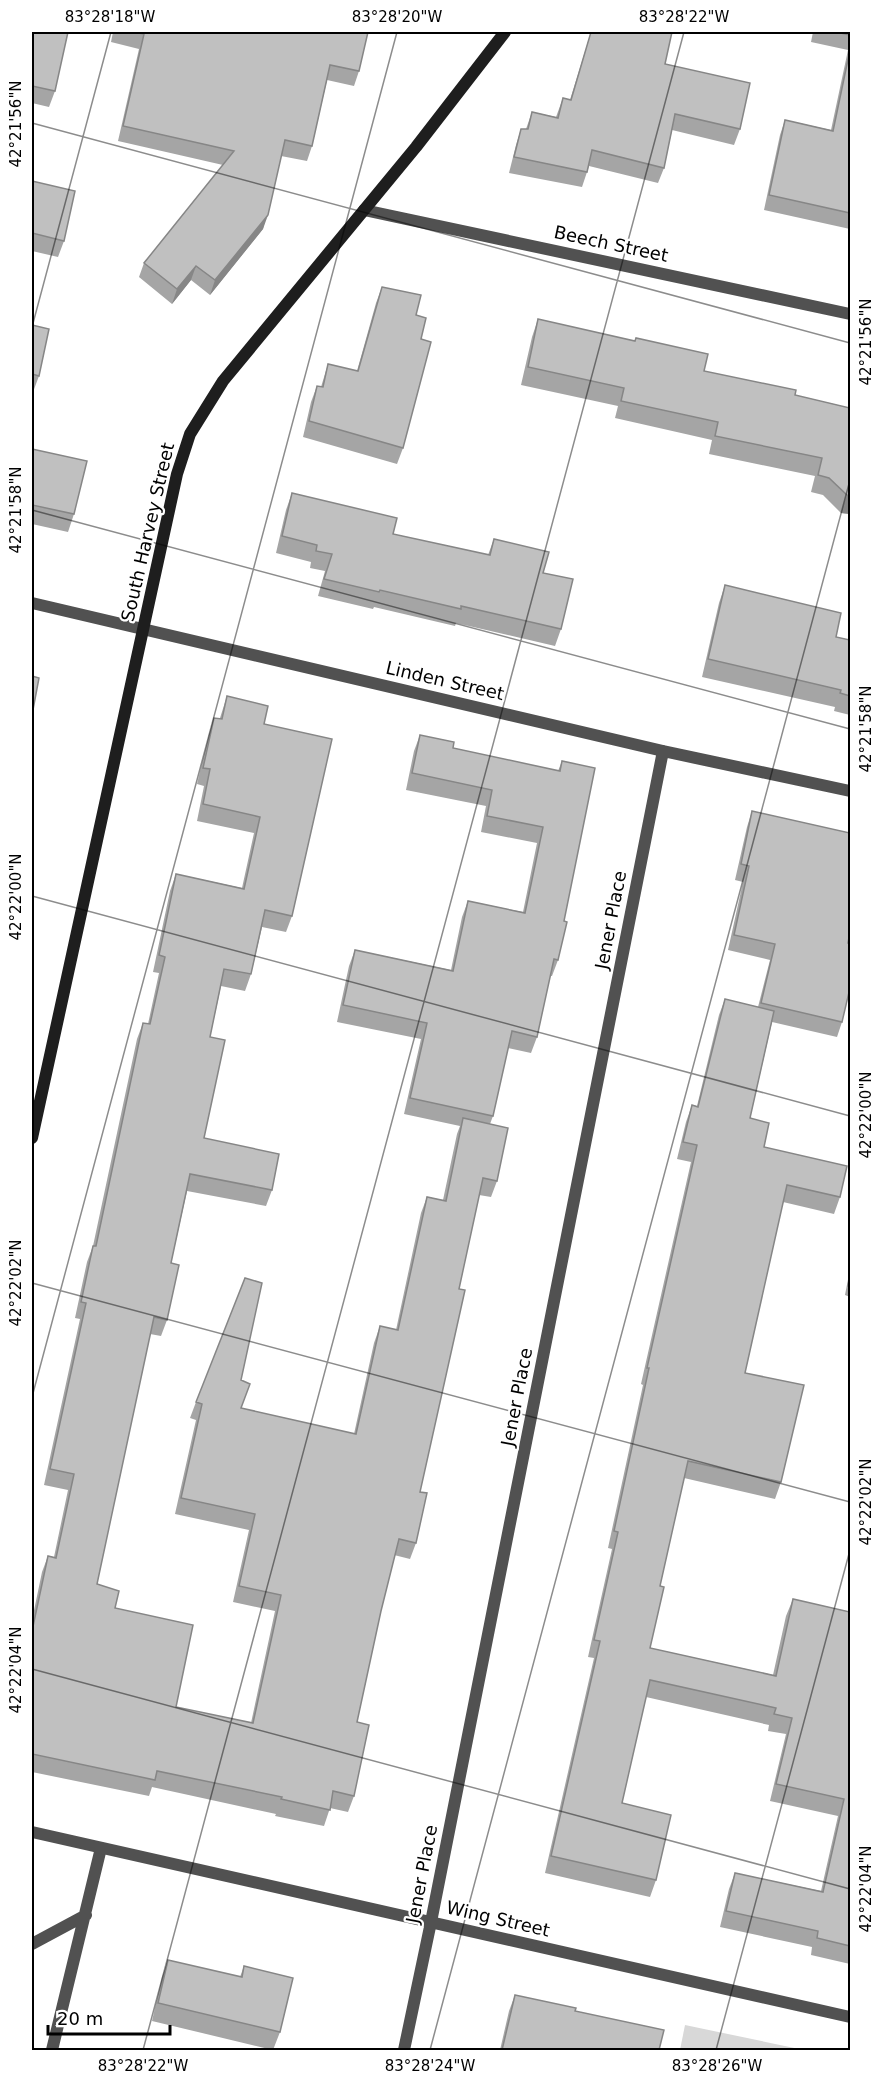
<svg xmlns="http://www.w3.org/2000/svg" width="882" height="2082" font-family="'DejaVu Sans',sans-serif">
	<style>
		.green { fill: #d8d8d8 }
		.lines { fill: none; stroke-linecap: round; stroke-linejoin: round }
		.lane { stroke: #515151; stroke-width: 12 }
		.street { stroke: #515151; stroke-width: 12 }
		.secondary { stroke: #1e1e1e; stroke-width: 12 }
		.wall { fill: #a5a5a5 }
		.shaded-wall { fill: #868686 }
		.building { fill: #c0c0c0; stroke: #868686; stroke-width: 1.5 }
		.ticks { fill: none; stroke: #000; stroke-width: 1.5; stroke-opacity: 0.45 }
		.labels { text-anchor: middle; stroke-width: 4.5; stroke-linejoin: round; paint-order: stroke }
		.street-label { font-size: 18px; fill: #000; stroke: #fff }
		.neatline { fill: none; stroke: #000; stroke-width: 2 }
		.ticks-label { font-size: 15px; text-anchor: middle; fill: #000 }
	</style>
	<rect width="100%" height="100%" fill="#fff"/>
	<path class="green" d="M 685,2025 L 804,2050 L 680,2050 Z"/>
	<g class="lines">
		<path class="lane" d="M 32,1944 L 86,1915
			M 52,2050 L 101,1848"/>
		<path class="street" d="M 364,210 L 850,314
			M 32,603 L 663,751 L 850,791
			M 32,1832 L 850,2017
			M 404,2050 L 431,1922 L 663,751"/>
		<path class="secondary" d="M 32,1138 L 177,474 L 190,434 L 223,381 L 416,147 L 505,32"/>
	</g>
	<path class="wall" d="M 32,32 L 55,91 L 49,107 L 32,103 Z
		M 113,32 L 368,32 L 359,71 L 354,86 L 327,80 L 312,146 L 307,161 L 281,156 L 263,229 L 210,295 L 191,280 L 172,304 L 139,277 L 144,263 L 223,165 L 118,141 L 139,49 L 111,42 Z
		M 591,32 L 672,32 L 665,64 L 740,129 L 734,145 L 672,130 L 664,168 L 658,183 L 589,166 L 582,187 L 509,173 L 516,145 L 521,129 L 526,129 L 532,112 L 556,117 L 563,98 L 570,100 Z
		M 813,32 L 850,32 L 850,229 L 764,210 L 780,135 L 785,120 L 831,130 L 848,50 L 811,42 Z
		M 32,181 L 64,241 L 58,257 L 32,251 Z
		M 382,287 L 416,315 L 421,339 L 403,448 L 397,464 L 303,437 L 311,402 L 317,386 L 321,387 L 328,364 L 357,371 L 376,303 Z
		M 538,319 L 704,371 L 795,395 L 850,408 L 850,514 L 841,513 L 823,495 L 811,492 L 815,476 L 709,454 L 712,440 L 615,418 L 618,406 L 521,385 L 532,337 Z
		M 32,325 L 39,376 L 33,392 L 32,391 Z
		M 32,449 L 74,514 L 68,532 L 32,524 Z
		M 292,493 L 393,534 L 488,555 L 494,539 L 543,573 L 561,629 L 555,646 L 456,623 L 455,626 L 374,607 L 373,609 L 318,596 L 325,571 L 310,568 L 311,562 L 276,553 L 286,510 Z
		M 725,585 L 836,637 L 850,640 L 850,715 L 834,711 L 835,707 L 702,677 L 719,603 Z
		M 227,696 L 264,724 L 292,916 L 286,932 L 262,927 L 251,974 L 245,991 L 221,986 L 210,1037 L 204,1138 L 272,1190 L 266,1206 L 187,1191 L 171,1263 L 167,1320 L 161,1336 L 150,1334 L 97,1584 L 115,1608 L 176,1707 L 251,1723 L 275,1611 L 233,1602 L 249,1530 L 175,1514 L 196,1420 L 190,1418 L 196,1402 L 241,1380 L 241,1408 L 354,1434 L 374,1343 L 380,1326 L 396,1330 L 421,1213 L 427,1197 L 443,1200 L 457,1134 L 460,1126 L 404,1114 L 421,1039 L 337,1022 L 349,966 L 355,950 L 451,970 L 462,917 L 468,901 L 523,912 L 537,843 L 481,832 L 486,806 L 406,790 L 414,751 L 420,735 L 453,748 L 558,771 L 562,761 L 564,921 L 558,960 L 552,976 L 550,976 L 537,1037 L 531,1053 L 508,1048 L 493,1116 L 490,1124 L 497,1181 L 491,1197 L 479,1195 L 459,1289 L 420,1492 L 416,1543 L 410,1559 L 394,1555 L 381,1611 L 357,1722 L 354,1796 L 348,1812 L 330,1808 L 324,1826 L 275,1816 L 276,1814 L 152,1787 L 149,1796 L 32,1772 L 32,1620 L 42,1572 L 48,1556 L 54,1557 L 68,1490 L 44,1485 L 80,1319 L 75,1318 L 87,1262 L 93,1246 L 137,1039 L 143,1023 L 148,1024 L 159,973 L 153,972 L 170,891 L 176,874 L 242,888 L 254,833 L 197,821 L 204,786 L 197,784 L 209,734 L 214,718 L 220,718 Z
		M 752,811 L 848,943 L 842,1022 L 837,1037 L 772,1022 L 750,1118 L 764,1147 L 840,1197 L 834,1214 L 783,1202 L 745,1373 L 781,1482 L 775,1499 L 684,1478 L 660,1586 L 650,1648 L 773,1675 L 786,1616 L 793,1599 L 850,1612 L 850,1964 L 811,1955 L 812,1947 L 720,1927 L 729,1889 L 735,1873 L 821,1891 L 838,1816 L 770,1801 L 786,1734 L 768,1731 L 769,1725 L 646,1697 L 622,1803 L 656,1880 L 650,1897 L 545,1873 L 594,1658 L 588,1657 L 612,1549 L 608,1548 L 643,1385 L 641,1384 L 691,1162 L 677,1159 L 686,1122 L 692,1105 L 697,1106 L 719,1015 L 725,999 L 758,1007 L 770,960 L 728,950 L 743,882 L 735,880 L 747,827 Z
		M 850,1269 L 850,1297 L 845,1295 Z
		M 168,1960 L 240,1977 L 244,1966 L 280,2032 L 273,2050 L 152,2021 L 162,1977 Z
		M 515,1995 L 575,2011 L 659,2050 L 500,2050 L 509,2011 Z"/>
	<path class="shaded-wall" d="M 268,215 L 263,229 L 210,295 L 215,280 Z
		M 196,266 L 191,280 L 172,304 L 177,289 Z
		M 847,495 L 850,496 L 850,514 L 841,513 Z"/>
	<path class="building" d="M 32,32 L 68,32 L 55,91 L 32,86 Z
		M 133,32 L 368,32 L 359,71 L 330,65 L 312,146 L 285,140 L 268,215 L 215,280 L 196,266 L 177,289 L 144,263 L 234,151 L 123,126 L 144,34 Z
		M 591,32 L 672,32 L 665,64 L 750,83 L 740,129 L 675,114 L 664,168 L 592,150 L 587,172 L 514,157 L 521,129 L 528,129 L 532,112 L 558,118 L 563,98 L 571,100 Z
		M 836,32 L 850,32 L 850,35 Z
		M 850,50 L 850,213 L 769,195 L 785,120 L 833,131 Z
		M 32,181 L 75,191 L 64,241 L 32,233 Z
		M 382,287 L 421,295 L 416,315 L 426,318 L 421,339 L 431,342 L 403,448 L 309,421 L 317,386 L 323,387 L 328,364 L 358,371 Z
		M 538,319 L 635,341 L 636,338 L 708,354 L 704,371 L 796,390 L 795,395 L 850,408 L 850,496 L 847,495 L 829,478 L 818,475 L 822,458 L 715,436 L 718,422 L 621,401 L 624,388 L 528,367 Z
		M 32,325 L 49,329 L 39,376 L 32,374 Z
		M 32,449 L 87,461 L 74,514 L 32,505 Z
		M 292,493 L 397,518 L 393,534 L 490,555 L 494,539 L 549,552 L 543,573 L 573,579 L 561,629 L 461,606 L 461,609 L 380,590 L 379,592 L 324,579 L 332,554 L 316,551 L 317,545 L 282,536 Z
		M 725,585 L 841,613 L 836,637 L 850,640 L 850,696 L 840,693 L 841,690 L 708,659 Z
		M 32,676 L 39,678 L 32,715 Z
		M 227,696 L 268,706 L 264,724 L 332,739 L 292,916 L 265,910 L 251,974 L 224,969 L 210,1037 L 225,1040 L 204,1138 L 279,1154 L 272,1190 L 190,1174 L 171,1263 L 179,1265 L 167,1320 L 154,1317 L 97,1584 L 119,1591 L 115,1608 L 193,1625 L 176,1707 L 253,1723 L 281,1595 L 239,1586 L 255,1514 L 181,1498 L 202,1404 L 196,1402 L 245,1278 L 262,1283 L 241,1380 L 250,1384 L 241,1408 L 356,1434 L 380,1326 L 398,1330 L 427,1197 L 446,1201 L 463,1118 L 508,1128 L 497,1181 L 483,1178 L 459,1289 L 465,1290 L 420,1492 L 427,1493 L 416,1543 L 399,1539 L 381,1611 L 357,1722 L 369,1725 L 354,1796 L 333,1791 L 330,1810 L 281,1799 L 282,1797 L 157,1771 L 155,1780 L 32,1754 L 32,1631 L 48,1556 L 56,1558 L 74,1474 L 50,1469 L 86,1303 L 81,1302 L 93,1246 L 96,1246 L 143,1023 L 150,1024 L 165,957 L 159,955 L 176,874 L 244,889 L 260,817 L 203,804 L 210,769 L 203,768 L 214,718 L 222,719 Z
		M 420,735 L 454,742 L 453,748 L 560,771 L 562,761 L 595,768 L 564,921 L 567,922 L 558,960 L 554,959 L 537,1037 L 512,1031 L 493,1116 L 410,1098 L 427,1023 L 343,1005 L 355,950 L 453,971 L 468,901 L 525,913 L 543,827 L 487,816 L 492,790 L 412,773 Z
		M 752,811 L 850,833 L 850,932 L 848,943 L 850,944 L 850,988 L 842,1022 L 761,1003 L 775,944 L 734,935 L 749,866 L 741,864 Z
		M 725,999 L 774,1011 L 750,1118 L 769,1123 L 764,1147 L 847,1166 L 840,1197 L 787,1185 L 745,1373 L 804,1385 L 781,1482 L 688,1461 L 660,1586 L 664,1587 L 650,1648 L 776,1676 L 793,1599 L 850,1612 L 850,1946 L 817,1938 L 818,1931 L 726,1911 L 735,1873 L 823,1892 L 844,1799 L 776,1784 L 792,1718 L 774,1714 L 776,1708 L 650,1680 L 622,1803 L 671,1815 L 656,1880 L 551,1856 L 600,1641 L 594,1640 L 618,1532 L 614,1531 L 649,1368 L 647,1368 L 697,1145 L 683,1142 L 692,1105 L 698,1107 Z
		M 850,1275 L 850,1287 L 848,1286 Z
		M 168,1960 L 242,1977 L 244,1966 L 293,1978 L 280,2032 L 158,2003 Z
		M 515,1995 L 576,2008 L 575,2011 L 664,2030 L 659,2050 L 502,2050 Z"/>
	<path class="ticks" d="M 32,123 L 850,343M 32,327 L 111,32M 32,510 L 850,729M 32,896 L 850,1116M 32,1283 L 850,1502M 32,1397 L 397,32M 32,1669 L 850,1889M 143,2050 L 684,32M 430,2050 L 850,480M 716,2050 L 850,1550"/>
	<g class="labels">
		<g class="street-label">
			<text transform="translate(611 244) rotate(12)" y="6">Beech Street</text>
			<text transform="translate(148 532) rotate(-77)" y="6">South Harvey Street</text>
			<text transform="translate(445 681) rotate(13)" y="6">Linden Street</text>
			<text transform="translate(611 920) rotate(-79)" y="6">Jener Place</text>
			<text transform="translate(517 1397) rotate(-79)" y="6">Jener Place</text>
			<text transform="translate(422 1874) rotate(-79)" y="6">Jener Place</text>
			<text transform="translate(498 1919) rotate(13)" y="6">Wing Street</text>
		</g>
	</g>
	<rect width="882" height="2082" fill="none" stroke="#ffffff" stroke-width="66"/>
	<path d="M48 2025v9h122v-9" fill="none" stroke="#000000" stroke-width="3"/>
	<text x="57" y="2025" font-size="18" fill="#000000" stroke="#ffffff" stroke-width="4.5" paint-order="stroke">20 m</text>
	<rect x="33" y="33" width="816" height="2016" class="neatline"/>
	<g class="ticks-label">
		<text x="110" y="22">83°28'18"W</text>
		<text x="397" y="22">83°28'20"W</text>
		<text x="684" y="22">83°28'22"W</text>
		<text transform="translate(16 124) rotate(-90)" y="5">42°21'56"N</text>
		<text transform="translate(866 342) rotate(-90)" y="5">42°21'56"N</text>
		<text transform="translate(16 510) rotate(-90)" y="5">42°21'58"N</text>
		<text transform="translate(866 729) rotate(-90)" y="5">42°21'58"N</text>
		<text transform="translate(16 897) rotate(-90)" y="5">42°22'00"N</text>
		<text transform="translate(866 1115) rotate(-90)" y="5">42°22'00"N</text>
		<text transform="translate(16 1283) rotate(-90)" y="5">42°22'02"N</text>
		<text transform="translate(866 1502) rotate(-90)" y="5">42°22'02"N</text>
		<text transform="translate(16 1670) rotate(-90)" y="5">42°22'04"N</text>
		<text transform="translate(866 1889) rotate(-90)" y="5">42°22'04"N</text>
		<text x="143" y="2071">83°28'22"W</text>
		<text x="430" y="2071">83°28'24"W</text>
		<text x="717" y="2071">83°28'26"W</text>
	</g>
</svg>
